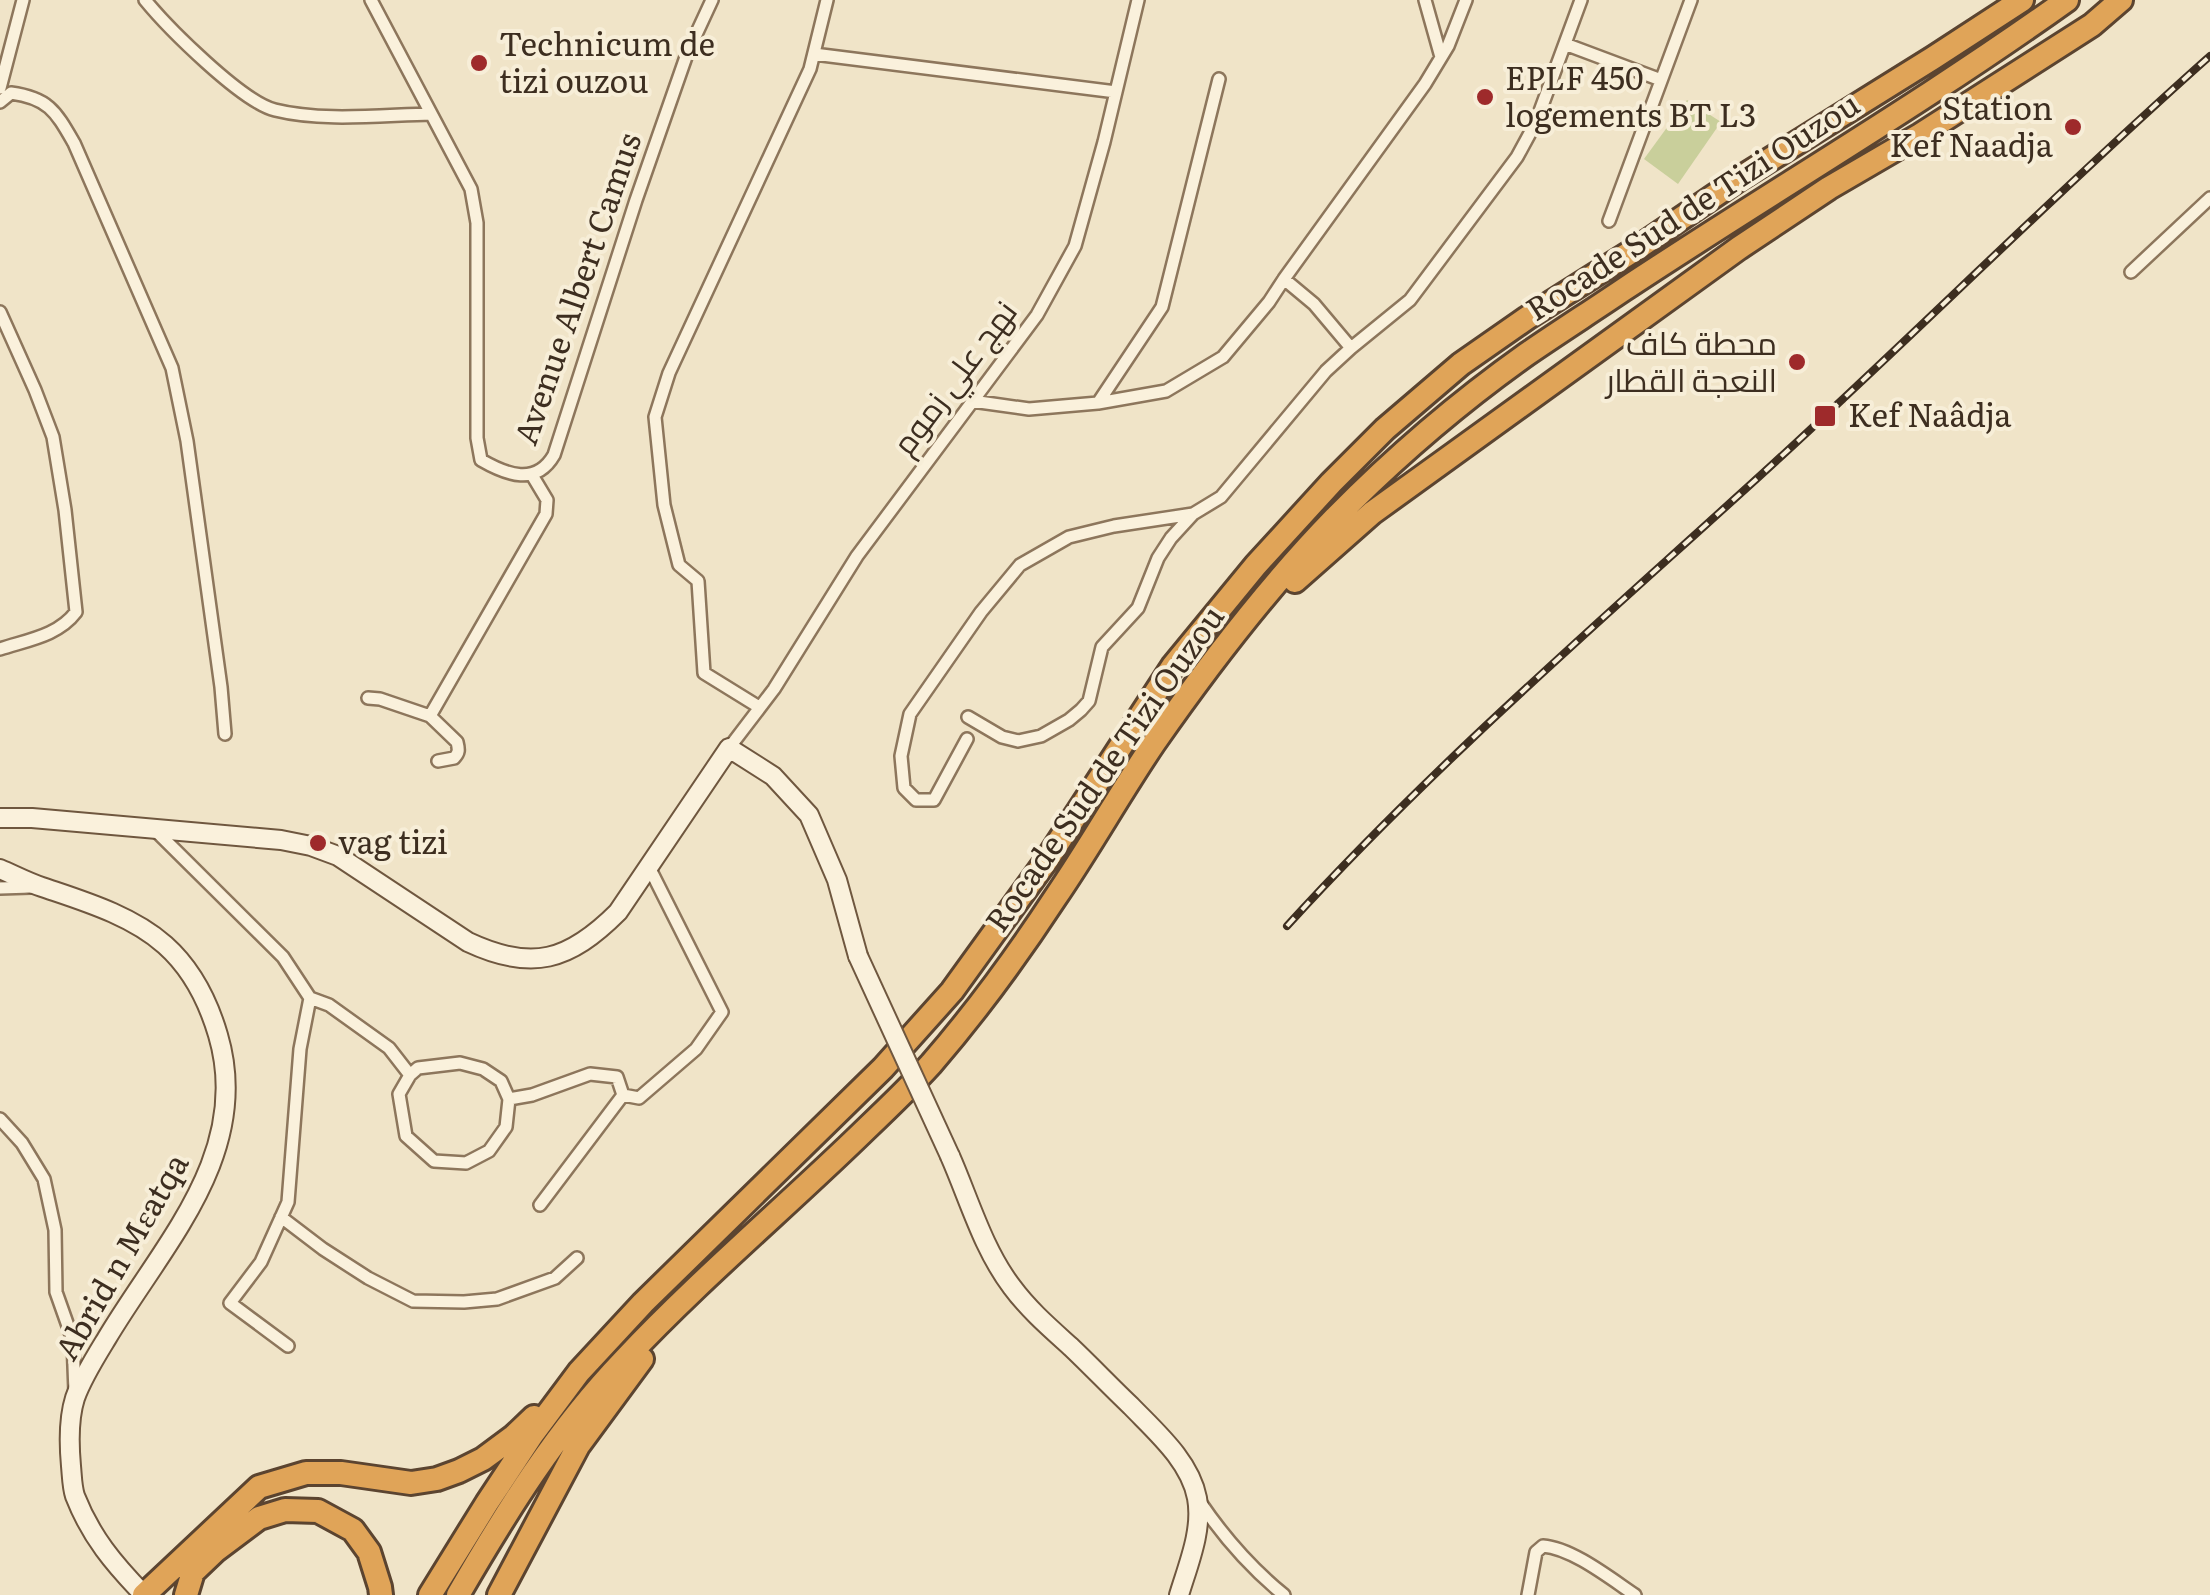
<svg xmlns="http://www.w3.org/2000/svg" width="2210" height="1595" font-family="Literata,Cairo,serif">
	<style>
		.green { fill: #c9cf9b }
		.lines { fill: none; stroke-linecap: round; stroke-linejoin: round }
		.street-casing { stroke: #8d765c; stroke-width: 16 }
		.secondary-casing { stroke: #6f573f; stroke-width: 22 }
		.highway-casing { stroke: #5b4430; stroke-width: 28 }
		.street { stroke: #faf1dc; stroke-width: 11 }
		.secondary { stroke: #faf1dc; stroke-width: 18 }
		.highway { stroke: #e0a458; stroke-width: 22 }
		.rail-casing { stroke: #3d2e20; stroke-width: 8 }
		.rail { stroke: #f7eed8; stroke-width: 4; stroke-dasharray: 11; stroke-linecap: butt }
		.secondary-bridge-casing { stroke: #6f573f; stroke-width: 22; stroke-linecap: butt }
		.secondary-bridge { stroke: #faf1dc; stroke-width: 18 }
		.poi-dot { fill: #9e2a2b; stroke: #f7eed8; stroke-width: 4 }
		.labels { text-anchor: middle; stroke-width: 8; stroke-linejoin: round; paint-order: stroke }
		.poi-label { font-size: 32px; fill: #3d2e20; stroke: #f7eed8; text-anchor: start }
		.street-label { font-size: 32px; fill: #3d2e20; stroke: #f7eed8 }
	</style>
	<rect width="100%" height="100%" fill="#f0e4c8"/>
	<path class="green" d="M 1687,100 L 1721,122 L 1678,184 L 1644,159 Z"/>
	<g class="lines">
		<defs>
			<path id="street" d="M 145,0 C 168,28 242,102 275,110 C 323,122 382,115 431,114
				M 371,0 L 471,189 L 477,223 L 477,438 L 481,460 C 507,475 536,486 554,455 L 636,200 L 687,54 L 712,0
				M 1425,0 L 1441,57
				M 1565,44 L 1661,80
				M 814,54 L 1116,92
				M 0,88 L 23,0
				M 0,102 L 11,93 C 49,98 56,112 74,143 L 172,368 L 187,441 L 221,687 L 225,734
				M 1609,221 L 1691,0
				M 2131,272 L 2210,198
				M 1284,279 L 1425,84 L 1448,46 L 1466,0
				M 0,312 L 35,390 L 53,437 L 65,510 L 76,612 C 58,636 27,640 0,649
				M 1351,348 L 1410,300 L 1517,157 L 1536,122 L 1581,0
				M 1098,403 L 1162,307 L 1219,79
				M 368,698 L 380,699 L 430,716 L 457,742 C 459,750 459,753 454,758 L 438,761
				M 759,707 L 704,673 L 698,581 L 679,565 L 664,505 L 655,417 L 669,373 L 810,69 L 827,0
				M 430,716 L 546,514 L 547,500 L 532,475
				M 968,717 L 1002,737 L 1018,741 L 1041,736 L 1069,720 L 1081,710 L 1089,701 L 1102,647 L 1138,608 L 1158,558 L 1171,538 L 1193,514
				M 967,739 L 934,800 L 916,800 L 904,788 L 901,756 L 910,714 L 981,612 L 1020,565 L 1069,537 L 1114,526 L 1193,514 L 1221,497 L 1326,371 L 1351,348 L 1314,304 L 1284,279 L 1269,302 L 1223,357 L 1166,391 L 1098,403 L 1029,409 L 972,401
				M 729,748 L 774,689 L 857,556 L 1037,315 L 1075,246 L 1104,142 L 1138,0
				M 155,830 L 283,957 L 310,998 L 329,1005 L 389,1048 L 410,1075
				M 0,888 L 31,887
				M 460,1063 L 483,1069 L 501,1081 L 509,1099 L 506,1127 L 489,1151 L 466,1163 L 434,1161 L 406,1136 L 399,1094 L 410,1075 L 418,1068 Z
				M 509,1099 L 532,1095 L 590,1074 L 617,1077 L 623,1095 L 639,1098 L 696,1049 L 722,1012 L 649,867
				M 0,1119 L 22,1143 L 44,1179 L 55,1230 L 56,1292 L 73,1340 L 75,1393
				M 540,1205 L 623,1095
				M 281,1217 L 323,1249 L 368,1278 L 413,1301 L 464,1302 L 497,1299 L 555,1278 L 577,1258
				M 288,1346 L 230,1303 L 261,1262 L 288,1202 L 300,1049 L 310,998
				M 1200,1502 C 1223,1536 1252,1569 1284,1595
				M 1528,1595 L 1536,1552 L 1543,1546 C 1572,1548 1611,1579 1635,1595"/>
			<path id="secondary" d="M 0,818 L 32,818 L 281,840 L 311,846 L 338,856 L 468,942 C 532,972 569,961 618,912 L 729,748 L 773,776 L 809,815 L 837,880 L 858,956
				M 0,869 C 14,875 27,882 42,887 C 83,901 131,915 165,945 C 192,969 208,1001 218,1035 C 253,1153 163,1244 107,1338 C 96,1356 82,1378 75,1398 C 68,1420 69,1444 71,1466 C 72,1476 72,1487 75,1496 C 91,1537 114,1564 144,1595
				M 950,1156 C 969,1199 983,1249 1012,1287 C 1029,1310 1050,1328 1071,1347 C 1091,1366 1111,1387 1131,1406 C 1156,1432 1190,1461 1197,1498 C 1203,1530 1188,1565 1179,1595"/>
			<path id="highway" d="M 1295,581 L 1372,513 L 1739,248 L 1829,188 L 1920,135 L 2092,25 L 2121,0
				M 144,1595 L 259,1487 L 306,1473 L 341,1473 L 411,1483 L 437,1479 L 459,1471 L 483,1459 L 514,1436 L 534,1417
				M 186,1595 L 193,1572 L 215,1551 L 259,1518 L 285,1510 L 318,1511 L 353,1530 L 369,1552 L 380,1587 L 381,1595
				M 430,1595 L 487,1503 L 532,1435 L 579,1372 L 643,1303 L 883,1068 L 952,991 L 1046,861 L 1173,666 L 1256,565 L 1331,483 L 1385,429 L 1461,364 L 1527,318 L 1639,247 L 1742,177 L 1933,58 L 2022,0
				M 458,1595 C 506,1512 557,1430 624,1360 C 700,1279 786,1207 866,1129 C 888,1108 910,1087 931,1064 C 976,1012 1017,956 1055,898 C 1090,847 1120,793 1154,743 C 1209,664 1268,587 1335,518 C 1394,458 1458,403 1527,354 C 1559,332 1592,311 1623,290 C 1771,192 1923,103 2067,0
				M 499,1595 L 578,1446 L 642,1359"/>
		</defs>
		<use href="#street" class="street-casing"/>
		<use href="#secondary" class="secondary-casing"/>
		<use href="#highway" class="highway-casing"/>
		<use href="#street" class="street"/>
		<use href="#secondary" class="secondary"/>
		<use href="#highway" class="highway"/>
		<defs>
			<path id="rail" d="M 1287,926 C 1438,760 1609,614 1774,463 C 1921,328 2061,188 2210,56"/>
		</defs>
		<use href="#rail" class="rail-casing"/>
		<use href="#rail" class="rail"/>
		<defs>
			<path id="secondary-bridge" d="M 858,956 L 950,1156"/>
		</defs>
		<use href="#secondary-bridge" class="secondary-bridge-casing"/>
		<use href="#secondary-bridge" class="secondary-bridge"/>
	</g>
	<g class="poi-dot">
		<circle cx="479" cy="63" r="10"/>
		<circle cx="1485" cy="97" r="10"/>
		<circle cx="2073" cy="127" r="10"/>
		<circle cx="1797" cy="362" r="10"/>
		<rect x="1813" y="404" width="24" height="24" rx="5"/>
		<circle cx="318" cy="843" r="10"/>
	</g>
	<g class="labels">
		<g class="poi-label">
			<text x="499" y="56">Technicum de<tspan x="499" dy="37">tizi ouzou</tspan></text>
			<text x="1505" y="90">EPLF 450<tspan x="1505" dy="37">logements BT L3</tspan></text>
			<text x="2053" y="120" text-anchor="end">Station<tspan x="2053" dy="37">Kef Naadja</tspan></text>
			<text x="1777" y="355" text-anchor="end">محطة كاف<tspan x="1777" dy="37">النعجة القطار</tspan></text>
			<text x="1848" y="427">Kef Naâdja</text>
			<text x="338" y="854">vag tizi</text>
		</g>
		<g class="street-label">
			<text transform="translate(1693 207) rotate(-33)" y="11">Rocade Sud de Tizi Ouzou</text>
			<text transform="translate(578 289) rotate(-71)" y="11">Avenue Albert Camus</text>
			<text transform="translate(955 378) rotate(-53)" y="11">نهج علي زموم</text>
			<text transform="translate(1105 769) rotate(-55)" y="11">Rocade Sud de Tizi Ouzou</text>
			<text transform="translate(122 1257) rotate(-60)" y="11">Abrid n Mɛatqa</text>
		</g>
	</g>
</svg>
